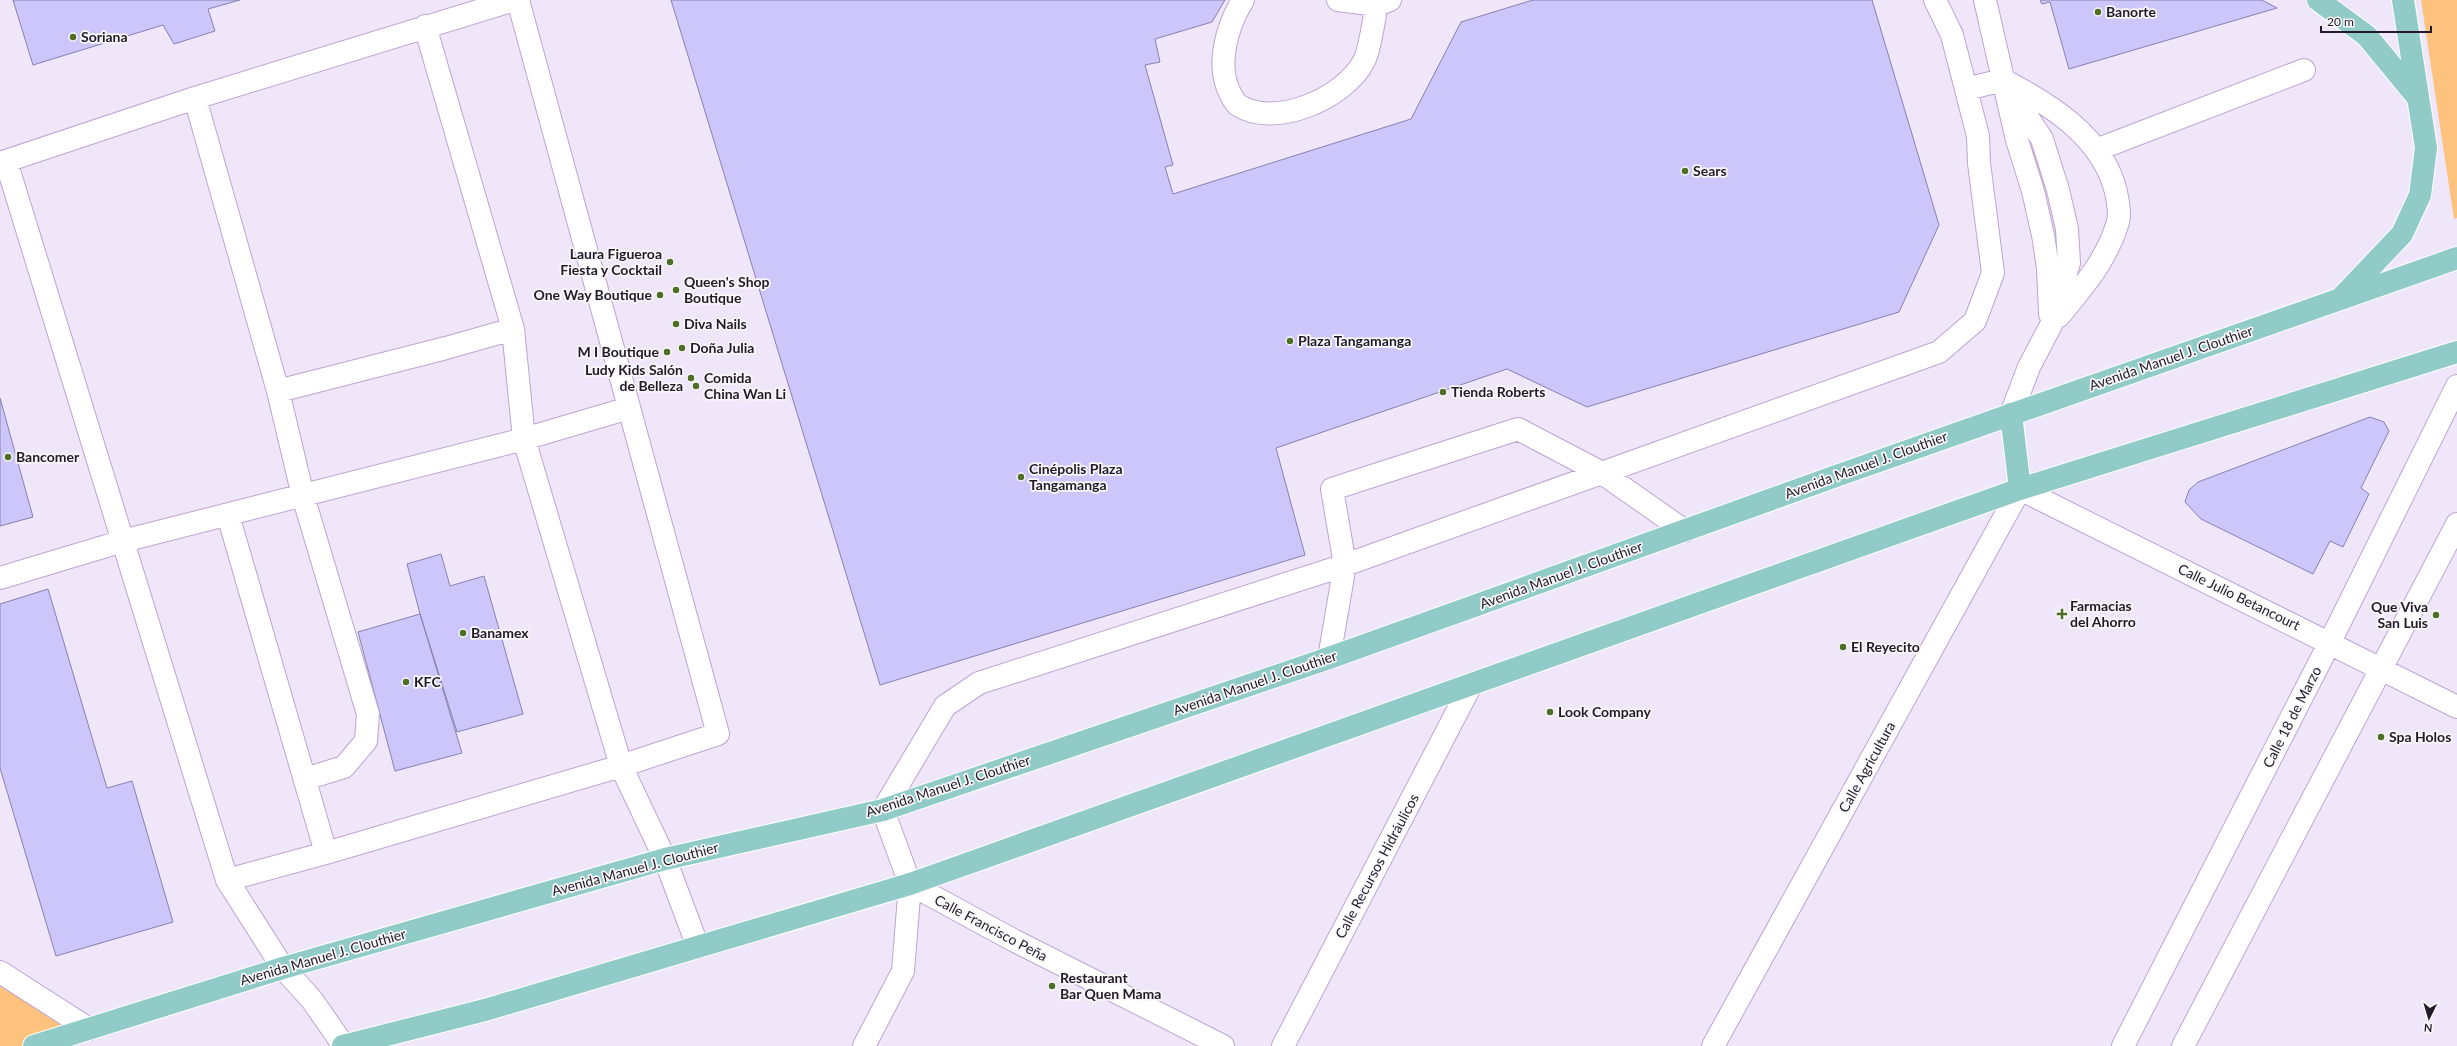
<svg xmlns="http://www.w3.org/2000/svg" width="2457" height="1046" font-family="Lato,sans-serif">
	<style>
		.green { fill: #fcc27e }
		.building { fill: #ccc6fb; stroke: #8781af }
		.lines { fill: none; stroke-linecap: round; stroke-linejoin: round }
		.minor-casing { stroke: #bda4d1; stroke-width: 24 }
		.major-casing { stroke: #fff; stroke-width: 24 }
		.minor { stroke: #fff; stroke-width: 22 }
		.major { stroke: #90cbc8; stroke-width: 22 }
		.poi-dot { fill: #4e6e25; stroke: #f8f8f8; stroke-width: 1.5 }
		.labels { text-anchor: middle; stroke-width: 3.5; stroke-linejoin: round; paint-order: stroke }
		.poi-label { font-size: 14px; font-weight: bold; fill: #23192a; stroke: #f8f8f8; text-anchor: start }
		.street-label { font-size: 14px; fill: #23192a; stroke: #f8f8f8 }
	</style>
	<rect width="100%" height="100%" fill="#f0e6f9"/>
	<path class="green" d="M 2421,0 L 2457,0 L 2457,218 L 2454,219 Z
		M 0,972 L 89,1029 L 33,1046 L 0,1046 Z"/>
	<path class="building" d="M 13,0 L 240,0 L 208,9 L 215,31 L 174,44 L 163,25 L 33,65 Z
		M 671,0 L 1225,0 L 1212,22 L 1155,39 L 1160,62 L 1145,65 L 1173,165 L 1165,167 L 1173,194 L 1411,119 L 1461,22 L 1533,0 L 1872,0 L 1939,225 L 1899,312 L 1587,407 L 1507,369 L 1276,448 L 1305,555 L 880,685 Z
		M 2040,0 L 2262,0 L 2277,8 L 2069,69 L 2050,2 L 2042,4 Z
		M 0,398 L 33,517 L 0,526 Z
		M 2370,417 L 2384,422 L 2389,431 L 2361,488 L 2369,494 L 2343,547 L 2330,541 L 2313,574 L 2201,519 L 2185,502 L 2189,490 L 2198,482 Z
		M 441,554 L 450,586 L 484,576 L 523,714 L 457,732 L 420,614 L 407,564 Z
		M 48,589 L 107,788 L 132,781 L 173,922 L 56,956 L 0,768 L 0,604 Z
		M 420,614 L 462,753 L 395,771 L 358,632 Z"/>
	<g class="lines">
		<defs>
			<path id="minor" d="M 1243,0 C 1227,26 1215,66 1231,95 C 1233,98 1235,103 1238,105 C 1275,129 1345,98 1364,61 C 1371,47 1373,21 1377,5
				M 1338,0 L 1377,5 L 1390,0
				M 1985,0 L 2017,140 L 2033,191 L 2043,235 L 2048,268 L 2050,314
				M 425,26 L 513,329
				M 2003,80 L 2042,139 L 2058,190 L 2067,229 L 2069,263 L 2051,325 L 2029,367 L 2011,414
				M 1966,89 L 2003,80 C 2050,104 2103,137 2116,192 C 2118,202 2121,215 2117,225 C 2106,261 2082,288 2059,316
				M 195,98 L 278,391 L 446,348 L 513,329 L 524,439 L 621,766 L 665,859 L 698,947
				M 2096,150 L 2304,70
				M 6,161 L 227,880 L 283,968 L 312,1000 L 344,1046
				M 0,163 L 195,98 L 514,0
				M 278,391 L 303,496 L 368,714 L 366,741 L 344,767 L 305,779
				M 0,578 L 123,541 L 524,439 L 629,408
				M 1329,658 L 1345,565 L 1332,489 L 1518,429 L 1602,473 L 1685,531
				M 326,853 L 621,766 L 718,734 L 518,0
				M 227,880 L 326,853 L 228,515
				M 910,884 L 1015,941 L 1223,1046
				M 0,972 L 89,1029
				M 864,1046 L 903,971 L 910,884 L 883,810 L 945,706 L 979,683 L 1345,565 L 1939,352 L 1975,321 L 1993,273 L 1979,163 L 1978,136 L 1952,35 L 1935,0
				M 1283,1046 L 1471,685
				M 1713,1046 L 2020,489 L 2457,707
				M 2123,1046 L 2330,642 L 2457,386
				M 2183,1046 L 2457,524"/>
			<path id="major" d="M 2318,0 L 2367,36 L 2418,98
				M 2343,296 L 2402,234 L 2420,195 L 2426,148 L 2403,0
				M 2011,414 L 2020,489
				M 34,1046 L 283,968 L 665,859 L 883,810 L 1329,658 L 1839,475 L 2457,258
				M 343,1046 L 485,1010 L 910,884 L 2020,489 L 2457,352"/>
		</defs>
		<use href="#minor" class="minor-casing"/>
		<use href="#major" class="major-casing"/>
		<use href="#minor" class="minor"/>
		<use href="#major" class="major"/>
	</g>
	<g class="poi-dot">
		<circle cx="2098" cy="12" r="4"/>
		<circle cx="73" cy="37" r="4"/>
		<circle cx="1685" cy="171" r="4"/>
		<circle cx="670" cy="262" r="4"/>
		<circle cx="676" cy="290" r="4"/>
		<circle cx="660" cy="295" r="4"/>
		<circle cx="676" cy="324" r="4"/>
		<circle cx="1290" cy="341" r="4"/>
		<circle cx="682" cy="348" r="4"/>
		<circle cx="667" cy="352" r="4"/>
		<circle cx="691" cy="378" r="4"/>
		<circle cx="696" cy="386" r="4"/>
		<circle cx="1443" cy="392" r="4"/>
		<circle cx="8" cy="457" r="4"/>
		<circle cx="1021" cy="477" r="4"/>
		<path d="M2060 608h4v4h4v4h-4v4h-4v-4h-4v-4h4z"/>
		<circle cx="2436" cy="615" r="4"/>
		<circle cx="463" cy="633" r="4"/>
		<circle cx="1843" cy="647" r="4"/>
		<circle cx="406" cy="682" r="4"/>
		<circle cx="1550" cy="712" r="4"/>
		<circle cx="2381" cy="737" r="4"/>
		<circle cx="1052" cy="986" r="4"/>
	</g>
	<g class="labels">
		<g class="poi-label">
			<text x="2106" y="17">Banorte</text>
			<text x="81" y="42">Soriana</text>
			<text x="1693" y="176">Sears</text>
			<text x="662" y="259" text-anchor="end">Laura Figueroa<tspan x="662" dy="16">Fiesta y Cocktail</tspan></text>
			<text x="684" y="287">Queen's Shop<tspan x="684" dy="16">Boutique</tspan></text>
			<text x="652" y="300" text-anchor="end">One Way Boutique</text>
			<text x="684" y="329">Diva Nails</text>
			<text x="1298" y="346">Plaza Tangamanga</text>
			<text x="690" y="353">Doña Julia</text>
			<text x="659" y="357" text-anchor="end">M I Boutique</text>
			<text x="683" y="375" text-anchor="end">Ludy Kids Salón<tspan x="683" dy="16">de Belleza</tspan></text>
			<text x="704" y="383">Comida<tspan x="704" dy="16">China Wan Li</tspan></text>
			<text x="1451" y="397">Tienda Roberts</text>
			<text x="16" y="462">Bancomer</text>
			<text x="1029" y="474">Cinépolis Plaza<tspan x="1029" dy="16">Tangamanga</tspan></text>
			<text x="2070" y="611">Farmacias<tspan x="2070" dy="16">del Ahorro</tspan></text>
			<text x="2428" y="612" text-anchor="end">Que Viva<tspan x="2428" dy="16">San Luis</tspan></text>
			<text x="471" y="638">Banamex</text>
			<text x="1851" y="652">El Reyecito</text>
			<text x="414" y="687">KFC</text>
			<text x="1558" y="717">Look Company</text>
			<text x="2389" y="742">Spa Holos</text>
			<text x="1060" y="983">Restaurant<tspan x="1060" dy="16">Bar Quen Mama</tspan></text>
		</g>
		<g class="street-label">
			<text transform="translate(2171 358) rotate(-19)" y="5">Avenida Manuel J. Clouthier</text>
			<text transform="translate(1866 465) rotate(-20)" y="5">Avenida Manuel J. Clouthier</text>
			<text transform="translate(1561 575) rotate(-20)" y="5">Avenida Manuel J. Clouthier</text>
			<text transform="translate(2239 597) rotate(26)" y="5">Calle Julio Betancourt</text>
			<text transform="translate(1255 683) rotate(-19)" y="5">Avenida Manuel J. Clouthier</text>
			<text transform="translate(2292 717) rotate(-63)" y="5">Calle 18 de Marzo</text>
			<text transform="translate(1867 767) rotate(-61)" y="5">Calle Agricultura</text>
			<text transform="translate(948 786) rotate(-18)" y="5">Avenida Manuel J. Clouthier</text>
			<text transform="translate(1377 866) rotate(-62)" y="5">Calle Recursos Hidráulicos</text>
			<text transform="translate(635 869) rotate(-15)" y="5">Avenida Manuel J. Clouthier</text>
			<text transform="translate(991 928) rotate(28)" y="5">Calle Francisco Peña</text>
			<text transform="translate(323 957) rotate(-16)" y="5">Avenida Manuel J. Clouthier</text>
		</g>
	</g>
	<g transform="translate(2429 1018) rotate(185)" stroke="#f8f8f8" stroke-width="3" paint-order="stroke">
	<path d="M0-3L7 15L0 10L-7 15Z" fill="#23192a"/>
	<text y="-6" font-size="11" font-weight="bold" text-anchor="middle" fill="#23192a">N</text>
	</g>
	<path d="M2321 26v6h110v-6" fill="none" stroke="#23192a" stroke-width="2"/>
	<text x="2327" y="26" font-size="12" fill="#23192a" stroke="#f8f8f8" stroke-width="3" paint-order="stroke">20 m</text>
</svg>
